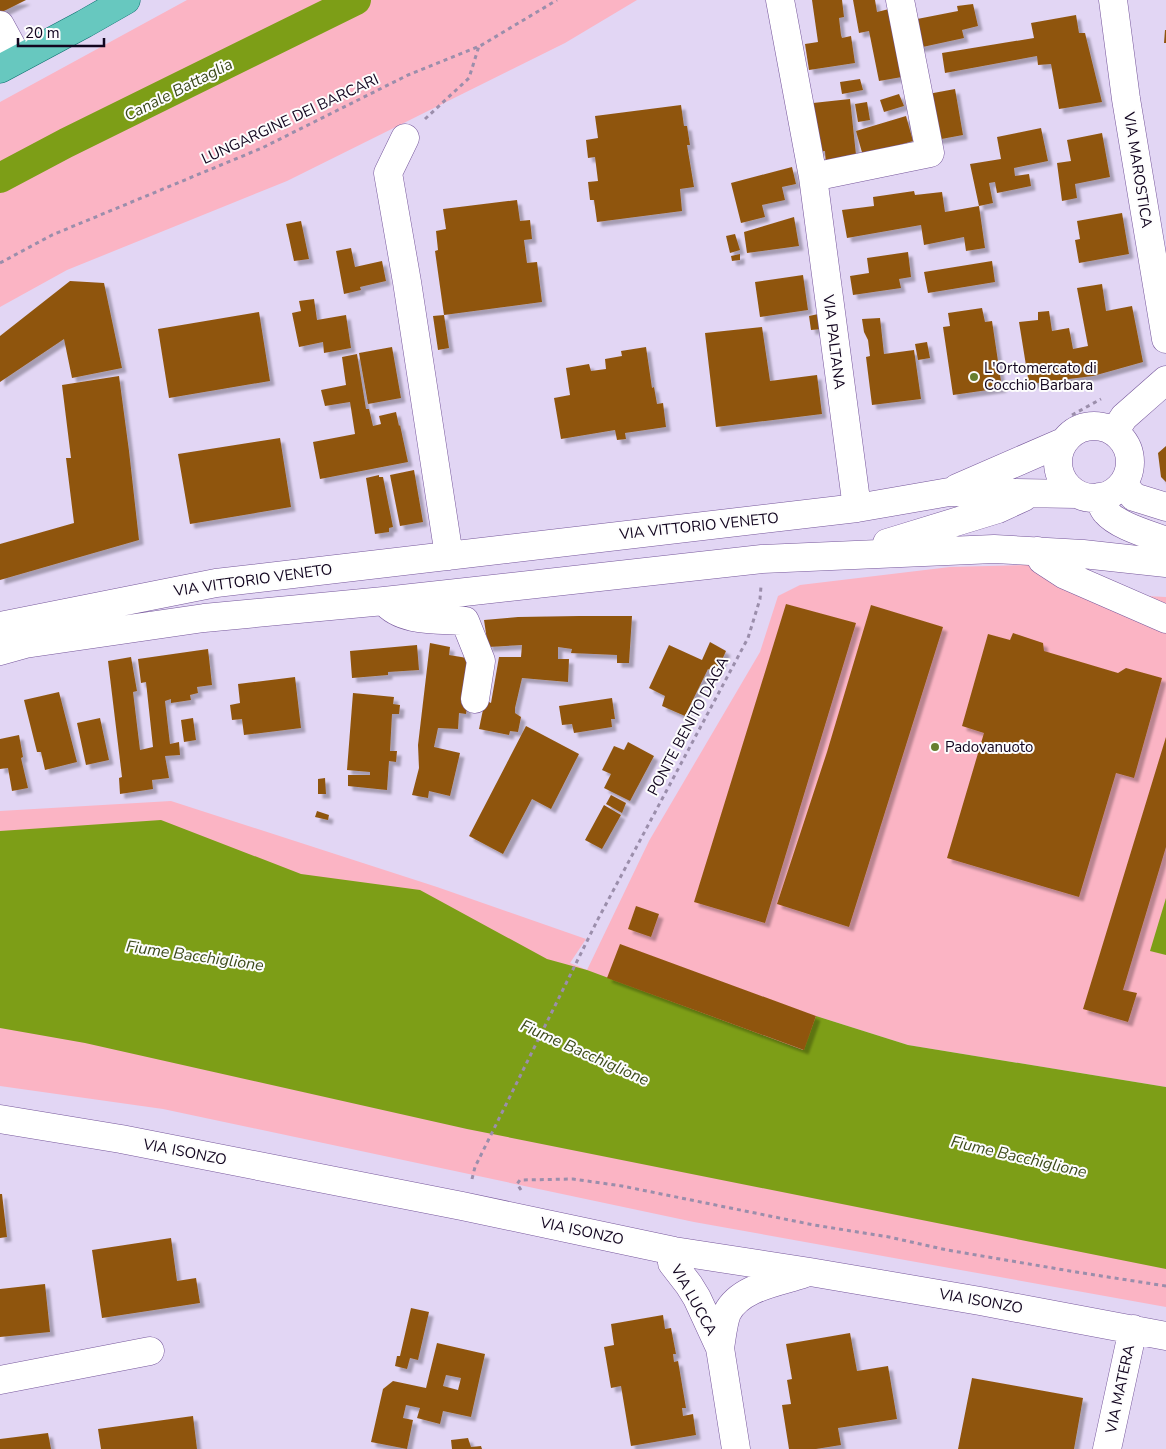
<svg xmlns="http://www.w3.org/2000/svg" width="1166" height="1449" font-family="'Nunito Sans',sans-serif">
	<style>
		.green { fill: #fbb4c4 }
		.water { fill: #7d9e17 }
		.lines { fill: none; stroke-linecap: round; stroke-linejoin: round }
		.canal { stroke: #7d9e17; stroke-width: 30 }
		.building { fill: #8f550f; fill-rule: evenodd; filter: url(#shadow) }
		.minor-casing { stroke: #76579b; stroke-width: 29 }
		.major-casing { stroke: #076c6b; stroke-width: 29 }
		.path { stroke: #9b8eab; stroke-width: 3; stroke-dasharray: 4 4; stroke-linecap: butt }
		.minor { stroke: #fff; stroke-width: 28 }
		.major { stroke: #67c8bf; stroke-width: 28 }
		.poi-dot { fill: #677e30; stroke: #fdfdfd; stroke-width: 2 }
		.labels { text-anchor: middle; stroke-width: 4; stroke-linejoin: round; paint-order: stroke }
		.street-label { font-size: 15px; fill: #12051f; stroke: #fdfdfd }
		.poi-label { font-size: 15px; fill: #12051f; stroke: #fdfdfd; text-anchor: start }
		.water-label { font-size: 16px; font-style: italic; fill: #3d4b1b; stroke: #fdfdfd }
	</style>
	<defs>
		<filter id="shadow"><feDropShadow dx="4.5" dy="4.5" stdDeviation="1" flood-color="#0004"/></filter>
	</defs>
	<rect width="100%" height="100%" fill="#e2d6f4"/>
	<path class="green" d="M 187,0 L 637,0 L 565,43 L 287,181 L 67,270 L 0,307 L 0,102 Z
		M 1070,564 L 1125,595 L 1166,597 L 1166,1087 L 908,1045 L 816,1016 L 908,1048 L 1166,1101 L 1166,1307 L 694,1222 L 163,1109 L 0,1086 L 0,811 L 171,801 L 437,887 L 586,939 L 570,963 L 587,970 L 649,841 L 760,652 L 778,596 L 800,585 L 950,567 Z"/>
	<path class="water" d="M 161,820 L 301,874 L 420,890 L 547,959 L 587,970 L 803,1050 L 816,1016 L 908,1045 L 1166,1087 L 1166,1269 L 467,1129 L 85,1043 L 0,1028 L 0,831 Z
		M 1166,898 L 1166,955 L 1150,951 Z"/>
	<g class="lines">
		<path class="canal" d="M 0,178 L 66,143 L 356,0"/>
	</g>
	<path class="building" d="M 0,0 L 26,0 L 0,13 Z
		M 812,0 L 842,0 L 844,17 L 839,18 L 841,35 L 842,38 L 851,36 L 855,63 L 809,70 L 805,44 L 818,42 Z
		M 853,0 L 875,0 L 877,12 L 889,9 L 902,77 L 879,81 L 869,31 L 859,33 Z
		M 973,4 L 978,26 L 962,30 L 964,38 L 918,48 L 912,20 L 958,11 L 957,6 Z
		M 1076,15 L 1079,33 L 1085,33 L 1102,102 L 1059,109 L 1051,64 L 1038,65 L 1037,56 L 945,73 L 942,53 L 1034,38 L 1031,23 Z
		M 1165,30 L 1166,30 L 1166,43 L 1164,43 Z
		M 860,79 L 863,90 L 842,94 L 840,82 Z
		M 955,89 L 963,135 L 936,140 L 928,94 Z
		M 899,94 L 904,106 L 884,112 L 880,100 Z
		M 850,99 L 857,164 L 826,167 L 825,151 L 819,152 L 813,103 Z
		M 867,102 L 870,120 L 858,122 L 855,104 Z
		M 681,105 L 684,126 L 687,126 L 690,145 L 687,145 L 694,187 L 680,189 L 682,211 L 597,222 L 594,200 L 590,200 L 588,182 L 598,181 L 595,157 L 588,158 L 586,140 L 598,138 L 595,116 Z
		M 906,116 L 913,141 L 863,156 L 856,131 Z
		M 1041,128 L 1048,161 L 1014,168 L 1015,176 L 1029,174 L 1031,186 L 997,193 L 995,182 L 989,183 L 993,203 L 979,206 L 970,164 L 1001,159 L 997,137 Z
		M 1102,133 L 1110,177 L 1075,184 L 1077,198 L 1062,201 L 1057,163 L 1071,161 L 1067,140 Z
		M 792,167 L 796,184 L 782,187 L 785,200 L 762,205 L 765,217 L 741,223 L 731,183 Z
		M 914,191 L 915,195 L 942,192 L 945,212 L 979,206 L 985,248 L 966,251 L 964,237 L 924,245 L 921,225 L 847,238 L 842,210 L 874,206 L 873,197 Z
		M 517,200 L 520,221 L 530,220 L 532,239 L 524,240 L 527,263 L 537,262 L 542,302 L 444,315 L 435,251 L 438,250 L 436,231 L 446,229 L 443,209 Z
		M 1122,213 L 1129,254 L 1079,263 L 1075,240 L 1080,239 L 1077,221 Z
		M 794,217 L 799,246 L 747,253 L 744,232 Z
		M 301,221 L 309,259 L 294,261 L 286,224 Z
		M 735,234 L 740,250 L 730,253 L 726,236 Z
		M 351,248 L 355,267 L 382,261 L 386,281 L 360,287 L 361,290 L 344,294 L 336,251 Z
		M 908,252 L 911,277 L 899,279 L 901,288 L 853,295 L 850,276 L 869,273 L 867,258 Z
		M 740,254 L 740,260 L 732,261 L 731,256 Z
		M 992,261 L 995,282 L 928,293 L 924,272 Z
		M 803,275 L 808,310 L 760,317 L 755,282 Z
		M 70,281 L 104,283 L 122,368 L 72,378 L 64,339 L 0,382 L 0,336 Z
		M 1102,284 L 1106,311 L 1132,306 L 1143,362 L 1093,376 L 1029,384 L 1019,322 L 1038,320 L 1038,312 L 1049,311 L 1052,331 L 1069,328 L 1073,349 L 1088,346 L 1077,288 Z
		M 314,299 L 317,320 L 346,315 L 351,348 L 324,353 L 323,342 L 299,347 L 292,313 L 301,311 L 299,301 Z
		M 982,308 L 985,322 L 992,321 L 1002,388 L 953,395 L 943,327 L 950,326 L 948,313 Z
		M 259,312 L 270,381 L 169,398 L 158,329 Z
		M 823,313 L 821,329 L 811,330 L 809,316 Z
		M 444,315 L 449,348 L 438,350 L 433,316 Z
		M 880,318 L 884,354 L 914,350 L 921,399 L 872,405 L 866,357 L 870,356 L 868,340 L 864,332 L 862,319 Z
		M 762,327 L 770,381 L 817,375 L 822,414 L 716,427 L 705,333 Z
		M 927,342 L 930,358 L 918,360 L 915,344 Z
		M 392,347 L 401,398 L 368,404 L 359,353 Z
		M 646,347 L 652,388 L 654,387 L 657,404 L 663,403 L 666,427 L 625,433 L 626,439 L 617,440 L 615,430 L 561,439 L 554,398 L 570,395 L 566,368 L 589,364 L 591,371 L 606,369 L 605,359 L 622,356 L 621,351 Z
		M 357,354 L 366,409 L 369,409 L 373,426 L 381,424 L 379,416 L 396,412 L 399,426 L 400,425 L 408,462 L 320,479 L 313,442 L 355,434 L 350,402 L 325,406 L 321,390 L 346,385 L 342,357 Z
		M 119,376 L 129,451 L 139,540 L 0,580 L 0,544 L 74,523 L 66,458 L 71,458 L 62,385 Z
		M 280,438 L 291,507 L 190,524 L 178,454 Z
		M 1166,446 L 1166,482 L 1161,477 L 1158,453 Z
		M 414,470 L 423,522 L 400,526 L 390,475 Z
		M 379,475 L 379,477 L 383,477 L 393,527 L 389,528 L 389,532 L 375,534 L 366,478 Z
		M 786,604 L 856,623 L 765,923 L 694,902 Z
		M 871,605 L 943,627 L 849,927 L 777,904 L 827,752 Z
		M 579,616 L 632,616 L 629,663 L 617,663 L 617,655 L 571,653 L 572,649 L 558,647 L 558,659 L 569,659 L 568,682 L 522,678 L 515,708 L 515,713 L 521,717 L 518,732 L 510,731 L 509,735 L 479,729 L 485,700 L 491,703 L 499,657 L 521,657 L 522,645 L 488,647 L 484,620 L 518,617 Z
		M 1013,633 L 1043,643 L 1044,651 L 1118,673 L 1126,668 L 1162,678 L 1134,778 L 1116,773 L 1079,897 L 947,858 L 984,733 L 962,726 L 988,634 L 1010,640 Z
		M 710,642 L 726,651 L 716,673 L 708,669 L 685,716 L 662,706 L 665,696 L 649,688 L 669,645 L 702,660 Z
		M 430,643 L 450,647 L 449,655 L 473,659 L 466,714 L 459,713 L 458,729 L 438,728 L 434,747 L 460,753 L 450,796 L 429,791 L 428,798 L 412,795 L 419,768 L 418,745 Z
		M 417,645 L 419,670 L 388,672 L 388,675 L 352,678 L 350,651 Z
		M 208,649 L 212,685 L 197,687 L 198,693 L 190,695 L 191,700 L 171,703 L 171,699 L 165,701 L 170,744 L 179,742 L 180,755 L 165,756 L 169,778 L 152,780 L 153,789 L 120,794 L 119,778 L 122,777 L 108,661 L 131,657 L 137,691 L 133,692 L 140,750 L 153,747 L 146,682 L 141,683 L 138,659 Z
		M 295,677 L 301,728 L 244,735 L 242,719 L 232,720 L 230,705 L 240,703 L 238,684 Z
		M 59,692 L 77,762 L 45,770 L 41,752 L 37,752 L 24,700 Z
		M 353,693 L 394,697 L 393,704 L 400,705 L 399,714 L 392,714 L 390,751 L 397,751 L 396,762 L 389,761 L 387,790 L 348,786 L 348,775 L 370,775 L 370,772 L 347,770 Z
		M 612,698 L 615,719 L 611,719 L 612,727 L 574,733 L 572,724 L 562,725 L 559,706 Z
		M 100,718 L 109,760 L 86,765 L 77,723 Z
		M 193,718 L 196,740 L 184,742 L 181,720 Z
		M 526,726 L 579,754 L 551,809 L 532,799 L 503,854 L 469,836 Z
		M 19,735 L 23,757 L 21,758 L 28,788 L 12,791 L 8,768 L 0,769 L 0,739 Z
		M 1166,737 L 1166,847 L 1123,990 L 1137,993 L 1128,1022 L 1083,1009 Z
		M 628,742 L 654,756 L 630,801 L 604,788 L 611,774 L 602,770 L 614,746 L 624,750 Z
		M 325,778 L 326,794 L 318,794 L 318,779 Z
		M 611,795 L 626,803 L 622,813 L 606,804 Z
		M 604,805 L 621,815 L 602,849 L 585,840 Z
		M 317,811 L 329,815 L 328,820 L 315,817 Z
		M 636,906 L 659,914 L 651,937 L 628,929 Z
		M 620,944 L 816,1016 L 804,1050 L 607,978 Z
		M 0,1194 L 2,1194 L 7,1237 L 0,1238 Z
		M 171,1238 L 177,1281 L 196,1278 L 200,1303 L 102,1318 L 92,1250 Z
		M 45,1284 L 50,1332 L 0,1337 L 0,1289 Z
		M 411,1308 L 429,1312 L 418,1360 L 410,1358 L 407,1369 L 395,1366 L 397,1356 L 400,1356 Z
		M 663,1315 L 665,1329 L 671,1328 L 676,1354 L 673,1354 L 674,1362 L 678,1361 L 686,1408 L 682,1408 L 683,1416 L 693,1414 L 696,1435 L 631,1446 L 621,1386 L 611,1388 L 604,1347 L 614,1345 L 611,1324 Z
		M 850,1333 L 857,1371 L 888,1366 L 897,1419 L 838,1428 L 841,1445 L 816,1449 L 789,1449 L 782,1405 L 791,1404 L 787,1380 L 792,1379 L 786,1344 Z
		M 437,1343 L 485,1354 L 471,1417 L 443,1411 L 440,1424 L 417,1418 L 420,1408 L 406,1405 L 403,1418 L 413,1420 L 407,1449 L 371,1442 L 383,1389 L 393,1381 L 426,1388 ZM 446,1375 L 461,1378 L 458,1390 L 443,1386 Z
		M 972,1378 L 1083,1398 L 1074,1449 L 958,1449 Z
		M 193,1416 L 197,1449 L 101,1449 L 98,1429 Z
		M 48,1433 L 51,1449 L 0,1449 L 0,1439 Z
		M 468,1438 L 471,1447 L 481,1446 L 482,1449 L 452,1449 L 451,1440 Z"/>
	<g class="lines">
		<defs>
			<path id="minor" d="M 780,0 L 813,177 L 857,508
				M 1113,0 L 1126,99 L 1166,339
				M 0,25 L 18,58
				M 405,138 L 388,173 L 407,282 L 449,556
				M 813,177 L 930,153 L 900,0
				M1058 462a36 36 0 1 1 72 0a36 36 0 1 1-72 0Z
				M 1114,432 L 1124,417 L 1166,380
				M 1123,484 L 1134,497 L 1166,507
				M 957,488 L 1063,442
				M 1099,497 C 1101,502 1102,508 1106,512 C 1118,526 1148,534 1166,541
				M 887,543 L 998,509 L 1024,497
				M 1038,551 L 1042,560 L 1065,575 L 1166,619
				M 384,601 C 402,623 439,619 465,621 L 481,661 L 475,699
				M 0,626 L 216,583 L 857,508 L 949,492 L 1077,494
				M 0,651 L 25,644 L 204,618 L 384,601 L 762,559 L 994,549 L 1083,554 L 1166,563
				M 0,1119 L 121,1139 L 462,1206 L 674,1251 L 810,1272 L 980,1301 L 1166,1336
				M 674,1251 L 672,1263 L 689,1285 L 697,1298 L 720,1348 L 736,1449
				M 720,1348 C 722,1337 723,1323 727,1313 C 740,1287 779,1282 803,1274
				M 0,1380 L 150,1351
				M 1107,1449 L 1133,1329"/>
			<path id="major" d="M 0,69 L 84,24 L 126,0"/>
		</defs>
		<use href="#minor" class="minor-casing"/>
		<use href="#major" class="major-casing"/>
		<path class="path" d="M 425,119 L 469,78 L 479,46
			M 0,263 L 52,235 L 262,148 L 408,75 L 480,46 L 557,0
			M 1072,415 L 1101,399
			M 472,1179 L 475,1167 L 597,921 L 748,638 L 760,599 L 761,586
			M 521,1190 L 517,1184 L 520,1180 L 573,1179 L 622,1186 L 814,1225 L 889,1237 L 947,1250 L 1076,1272 L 1166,1286"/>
		<use href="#minor" class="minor"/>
		<use href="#major" class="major"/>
	</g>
	<g class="poi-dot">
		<circle cx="974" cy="377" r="5"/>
		<circle cx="935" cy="747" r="5"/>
	</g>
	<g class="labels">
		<g class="street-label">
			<text transform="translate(290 119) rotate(-25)" y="5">LUNGARGINE DEI BARCARI</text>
			<text transform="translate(1138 170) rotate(81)" y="5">VIA MAROSTICA</text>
			<text transform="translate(834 342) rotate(83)" y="5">VIA PALTANA</text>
			<text transform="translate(699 526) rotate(-6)" y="5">VIA VITTORIO VENETO</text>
			<text transform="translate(253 580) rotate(-8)" y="5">VIA VITTORIO VENETO</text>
			<text transform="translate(688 726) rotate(-62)" y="5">PONTE BENITO DAGA</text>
			<text transform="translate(185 1152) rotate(11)" y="5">VIA ISONZO</text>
			<text transform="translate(582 1231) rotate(12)" y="5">VIA ISONZO</text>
			<text transform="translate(694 1300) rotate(61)" y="5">VIA LUCCA</text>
			<text transform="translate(981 1301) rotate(10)" y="5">VIA ISONZO</text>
			<text transform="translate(1120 1389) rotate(-78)" y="5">VIA MATERA</text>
		</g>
		<g class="poi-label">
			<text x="984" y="373">L'Ortomercato di<tspan x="984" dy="17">Cocchio Barbara</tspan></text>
			<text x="945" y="752">Padovanuoto</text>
		</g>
		<g class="water-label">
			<text transform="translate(178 89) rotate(-27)" y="6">Canale Battaglia</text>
			<text transform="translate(195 955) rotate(8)" y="6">Fiume Bacchiglione</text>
			<text transform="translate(585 1052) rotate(24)" y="6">Fiume Bacchiglione</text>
			<text transform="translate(1019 1156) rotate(13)" y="6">Fiume Bacchiglione</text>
		</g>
	</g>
	<path d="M18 38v8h86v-8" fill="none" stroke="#12051f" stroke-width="2.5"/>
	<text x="25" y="38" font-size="15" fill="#12051f" stroke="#fdfdfd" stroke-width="4" paint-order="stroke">20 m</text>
</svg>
